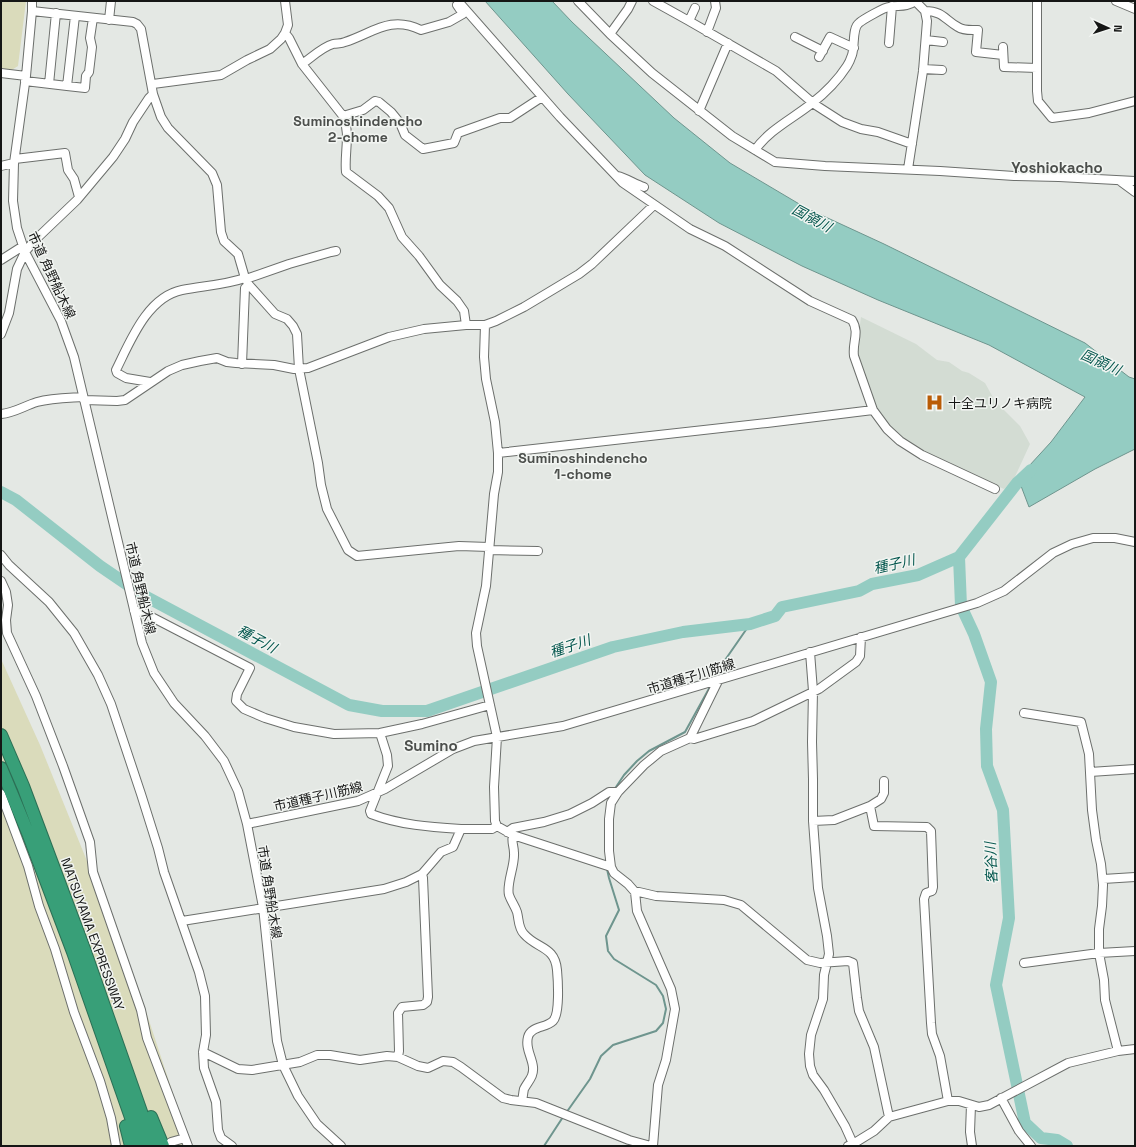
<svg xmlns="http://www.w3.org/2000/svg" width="1136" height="1147" font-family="'Space Grotesk','Noto Sans JP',sans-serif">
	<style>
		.built { fill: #d3dcd3 }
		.green { fill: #dadbbb }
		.water { fill: #94ccc2; stroke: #6e958e }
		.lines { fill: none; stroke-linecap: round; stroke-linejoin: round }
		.stream { stroke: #6e958e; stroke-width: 2 }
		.river { stroke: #94ccc2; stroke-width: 12 }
		.minor-casing { stroke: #6c6f6c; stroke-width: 10 }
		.highway-casing { stroke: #2c6f55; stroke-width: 14 }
		.minor { stroke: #fff; stroke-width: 8 }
		.highway { stroke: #389f78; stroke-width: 12 }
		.labels { text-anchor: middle; stroke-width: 3; stroke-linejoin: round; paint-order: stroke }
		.street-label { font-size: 13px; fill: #151615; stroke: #f2f5f2 }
		.poi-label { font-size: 13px; fill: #151615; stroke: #f2f5f2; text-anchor: start }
		.neighbourhood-label { font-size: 14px; font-weight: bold; fill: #4c4f4c; stroke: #f2f5f2 }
		.water-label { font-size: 14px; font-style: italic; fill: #06584f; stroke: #f2f5f2 }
		.quarter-label { font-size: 15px; font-weight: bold; fill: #4c4f4c; stroke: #f2f5f2 }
	</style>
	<rect width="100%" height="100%" fill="#e4e8e4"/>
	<path class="built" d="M 861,317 L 916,344 L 937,360 L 949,362 L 962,371 L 969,373 L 985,383 L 995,401 L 1020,426 L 1030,444 L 1013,481 L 1004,489 L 922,452 L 909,444 L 887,424 L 874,405 L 856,354 Z"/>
	<path class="green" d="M 1,1 L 26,1 L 18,66 L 10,71 L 1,70 Z
		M 1,659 L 40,745 L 138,987 L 187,1136 L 188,1146 L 1,1146 Z"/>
	<path class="water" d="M 485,1 L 552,1 L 572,22 L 674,118 L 730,163 L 806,208 L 884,244 L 1085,343 L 1129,377 L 1135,379 L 1135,449 L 1095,469 L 1029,507 L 1018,478 L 1051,442 L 1085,397 L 989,345 L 878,300 L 802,266 L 719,223 L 645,175 L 568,94 Z"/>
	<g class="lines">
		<path class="stream" d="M 715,678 L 723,663 L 750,624
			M 614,790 L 624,775 L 637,761 L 649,751 L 685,732 L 711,685
			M 566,1113 L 590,1079 L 601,1056 L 613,1045 L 656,1031 L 663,1023 L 666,1009 L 663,996 L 656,985 L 614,959 L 608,951 L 606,936 L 619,910 L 609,878 L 607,869
			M 544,1146 L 563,1117"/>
		<path class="river" d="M 1,492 L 16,500 L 100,566 L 141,594 L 349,705 L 382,711 L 427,711 L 613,647 L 683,632 L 750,624 L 775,616 L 782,607 L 859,591 L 872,584 L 918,575 L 959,557 L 1017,483 L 1031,470
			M 959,557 L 961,606 L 974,634 L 991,682 L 986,729 L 987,766 L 1003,810 L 1009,918 L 996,985 L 1025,1123 L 1041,1138 L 1057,1140 L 1067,1146"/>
		<defs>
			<path id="minor" d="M 32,1 L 32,11 L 26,76 L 14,163 L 13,201 L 17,228 L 25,252 L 61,321 L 74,357 L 142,643 L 154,673 L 174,703 L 205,736 L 224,761 L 238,791 L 247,824 L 263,907 L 277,1041 L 283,1065 L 298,1096 L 317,1124 L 341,1146
				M 285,1 L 288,25 L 285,33 L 289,38 L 302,64 L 343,116 C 351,134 344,153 346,172 L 378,196 L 389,208 L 402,237 L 419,256 L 440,285 L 457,301 L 464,311 L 466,325 L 485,325 L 496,321 L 524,307 L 579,274 L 592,264 L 654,205
				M 458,1 L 560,117 L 623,183 L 690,229 L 725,246 L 810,301 L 852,320 C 860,333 852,342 854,356 L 873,410
				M 578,1 L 610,34 L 652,73 L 732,136 L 775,162 L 825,166 L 940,171 L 1014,176 L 1059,177 L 1135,181
				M 653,1 L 689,21
				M 1037,1 L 1037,91 L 1038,101 L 1052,118 L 1089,113 L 1135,101
				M 1116,1 L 1135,9
				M 695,8 L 689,21 L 776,71 L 814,104 L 842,122 L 861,129 L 878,132 L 912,144
				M 925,11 C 943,11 945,20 958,27 C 964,31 971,30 978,30 L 976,52 L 1003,55
				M 109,20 L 111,1
				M 707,32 L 716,8 L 715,1
				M 610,34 L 628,9 L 632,1
				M 795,37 L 823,51
				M 926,40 L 943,42
				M 889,43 L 892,6
				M 1003,47 L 1004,67 L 1037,68
				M 819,57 L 830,37 L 854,48
				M 302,64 C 311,58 322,47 333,44 C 337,43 341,44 345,42 C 373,33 390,15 421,30 L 449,22 L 463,14 L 457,5
				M 923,69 L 942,70
				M 1,73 L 26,76
				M 25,81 L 67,86 L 75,16
				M 49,84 L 56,13
				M 153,84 L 221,75 L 247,60 L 270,49 L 281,39 L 285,33
				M 67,86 L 85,88 L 86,76 L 89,72 L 92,47 L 90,38 L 93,18
				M 153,94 L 161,117 L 168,128 L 212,173 L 217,185 L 221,232 L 224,241 L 238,254 L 245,278 L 249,285 L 275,314 L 287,319 L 293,326 L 297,334 L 299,369 L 318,463 L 321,485 L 327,509 L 348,550 L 357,556 L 459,546 L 489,547
				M 699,111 L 728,43
				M 343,116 L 363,110 L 375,101 L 379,102 L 391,112 L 400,123 L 405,135 L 423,149 L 454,143 L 458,133 L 500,118 L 510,118 L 542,97
				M 755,150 C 769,130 792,119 811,104 C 824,94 838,80 847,66 C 849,63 851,58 852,55 C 855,46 852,28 859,23 C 862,20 885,7 889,7 C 899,5 906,8 915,1
				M 15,159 L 65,153 L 68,170 L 74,179 L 79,197
				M 1,166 L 14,163
				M 908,169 L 923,71 L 927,21 L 925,11 L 915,1
				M 617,176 C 627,178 634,184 644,187
				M 1120,181 L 1135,192
				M 1,260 L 23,246
				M 246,279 L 289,264 L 331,252 L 336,251
				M 485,325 L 484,357 L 486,379 L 495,422 L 498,453 L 498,472 L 494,494 L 486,586 L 476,633 L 477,646 L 497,737 L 494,787 L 495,821 L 497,826 L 513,835 L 611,867 L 614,873 L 628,884 L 635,892 L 637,911 L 671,989 L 675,1009 L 666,1060 L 658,1085 L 653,1146
				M 1,334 L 9,313 L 17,269 L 25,252 L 34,241 L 77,200 L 113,157 L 125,139 L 133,122 L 149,98 L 153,94 L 141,29 L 137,24 L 133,22 L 32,11
				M 242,364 L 245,288 L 249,285
				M 150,382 L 126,378 L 117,373 L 116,370 C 130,342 147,297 182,290 C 202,286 225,285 245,278
				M 84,400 L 117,401 L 125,400 L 168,371 L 182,365 L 200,361 L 217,358 L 227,362 L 236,363 L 274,365 L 294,369 L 308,368 L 389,337 L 424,329 L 466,325
				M 1,414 C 14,413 24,406 37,402 C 52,398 68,398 83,397
				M 498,453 L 767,423 L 873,410 L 887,429 L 900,441 L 922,455 L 995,489
				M 489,550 L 538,551
				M 1,555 L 9,565 L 49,602 L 74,633 L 98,675 L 111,704 L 141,794 L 158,848 L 164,872 L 199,972 L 205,996 L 206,1035 L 203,1052 L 204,1068 L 216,1102 L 218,1130 L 221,1138 L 232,1146
				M 1,581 L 6,592 L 8,605 L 6,620 L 7,633 L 36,696 L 63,766 L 90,842 L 93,872 L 141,1010 L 147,1038 L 188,1146
				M 134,610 L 142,612 L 250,668 L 237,694 L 236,701 L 244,709 L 265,718 L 294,727 L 334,734 L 380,733
				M 810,652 L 813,691 L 812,742 L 813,779 L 813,821 L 818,888 L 827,936 L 829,954 L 824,975 L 823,999 L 811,1035 L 809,1054 L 810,1066 L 813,1075 L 824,1090 L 845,1126 L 854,1146
				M 1024,713 L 1081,722 L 1089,754 L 1092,810 L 1096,840 L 1101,864 L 1103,885 L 1102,906 L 1099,929 L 1099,953 L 1104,980 L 1105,1000 L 1118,1051
				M 690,738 L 694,739 L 753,721 L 819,689 L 856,662 L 860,656 L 861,637
				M 1090,772 L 1135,769
				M 1,794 L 28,866 L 39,906 L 55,949 L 74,1012 L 100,1081 L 111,1118 L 116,1146
				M 870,806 L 874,826 L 927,827 L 931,831 L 933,887 L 932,891 L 926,893 L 924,899 L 931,1023 L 932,1034 L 940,1056 L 948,1101
				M 813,821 L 834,820 L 870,806 L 881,799 L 884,793 L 884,781
				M 247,824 L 358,801 L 385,789 L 453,749 L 474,741 L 563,726 L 977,603 L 1004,591 L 1053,553 L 1072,544 L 1093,538 L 1115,538 L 1135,542
				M 461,829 C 430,827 400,825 371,814 L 370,811 L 388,766 L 387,755 L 380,733 L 422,724 L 490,705
				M 507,832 L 513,828 L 544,822 L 570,814 L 592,803 L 609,792 L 618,792
				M 513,835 C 511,841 514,846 514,853 C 515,866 506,884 509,895 C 511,901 515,906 517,912 C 519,919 518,928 524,934 C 537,949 555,946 557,970 C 558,981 560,1014 553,1021 C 546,1028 531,1026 528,1037 C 525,1048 532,1057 533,1067 C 534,1077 528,1081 524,1089 C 523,1093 523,1097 522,1101
				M 611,867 L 609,851 L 609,819 L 611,803 L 618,792 L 644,765 L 661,751 L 690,738 L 718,681
				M 1103,879 L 1135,877
				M 635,892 L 639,892 L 656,896 L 724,900 L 741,905 L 807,960 L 820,963 L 848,961 L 853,963 L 857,998 L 859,1011 L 874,1047 L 889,1117
				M 182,921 L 384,889 L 406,882 L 422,874 L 441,852 L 453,847 L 461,829 L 492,829 L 497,826
				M 1024,963 L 1099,953 L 1135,951
				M 203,1052 L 238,1069 L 252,1070 L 300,1062 L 317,1055 L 330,1055 L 360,1060 L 387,1056 L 398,1057 L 418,1066 L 428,1068 L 443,1061 L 453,1062 L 461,1067 L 503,1098 L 511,1100 L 536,1103 L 629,1140 L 651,1146
				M 398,1057 L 399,1051 L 398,1013 L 402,1007 L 423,1005 L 427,1002 L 428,997 L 423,878 L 422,874
				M 1001,1098 L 1019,1131 L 1031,1146
				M 971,1105 L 970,1132 L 972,1146
				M 171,1142 L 185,1138
				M 848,1146 L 853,1144 L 874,1131 L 889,1117 L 948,1101 L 959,1101 L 979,1107 L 989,1105 L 1068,1063 L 1118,1051 L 1135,1049"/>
			<path id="highway" d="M 1,735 L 23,786 L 84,949 L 153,1146
				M 1,768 L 28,833 L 73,952 L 141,1146
				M 151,1117 L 163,1146
				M 126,1126 L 131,1146"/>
		</defs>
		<use href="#minor" class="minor-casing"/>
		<use href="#highway" class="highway-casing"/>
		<use href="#minor" class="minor"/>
		<use href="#highway" class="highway"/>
	</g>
	<defs>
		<symbol id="hospital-bare" viewBox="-9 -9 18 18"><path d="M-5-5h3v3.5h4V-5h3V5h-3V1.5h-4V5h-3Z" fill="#b95c06" stroke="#f2f5f2" stroke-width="2.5" paint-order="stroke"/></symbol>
	</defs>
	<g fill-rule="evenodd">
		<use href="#hospital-bare" x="922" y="390" width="25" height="25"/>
	</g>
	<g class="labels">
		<g class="street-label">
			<text transform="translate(52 275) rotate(65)" y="5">市道 角野船木線</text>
			<text transform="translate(141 588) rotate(77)" y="5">市道 角野船木線</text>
			<text transform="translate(691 676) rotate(-17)" y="5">市道種子川筋線</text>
			<text transform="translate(318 796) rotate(-13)" y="5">市道種子川筋線</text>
			<text transform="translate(270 892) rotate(81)" y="5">市道 角野船木線</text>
			<text transform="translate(93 934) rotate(70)" y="5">MATSUYAMA EXPRESSWAY</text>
		</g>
		<g class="poi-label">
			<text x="948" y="408">十全ユリノキ病院</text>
		</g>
		<g class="neighbourhood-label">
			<text x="358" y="126">Suminoshindencho<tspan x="358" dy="16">2-chome</tspan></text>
			<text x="583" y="463">Suminoshindencho<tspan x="583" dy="16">1-chome</tspan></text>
		</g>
		<g class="water-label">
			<text transform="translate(812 218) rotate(28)" y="5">国領川</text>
			<text transform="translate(1101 362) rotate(24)" y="5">国領川</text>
			<text transform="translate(894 564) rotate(-13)" y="5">種子川</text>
			<text transform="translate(257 639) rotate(28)" y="5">種子川</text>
			<text transform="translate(570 646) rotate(-19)" y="5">種子川</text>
			<text transform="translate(991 863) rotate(-93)" y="5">客谷川</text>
		</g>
		<g class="quarter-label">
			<text x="1057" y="173">Yoshiokacho</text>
			<text x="431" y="751">Sumino</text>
		</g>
	</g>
	<rect width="1136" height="1147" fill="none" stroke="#151615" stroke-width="4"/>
	<g transform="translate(1108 28) rotate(93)" stroke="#f2f5f2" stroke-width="3" paint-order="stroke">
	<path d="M0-3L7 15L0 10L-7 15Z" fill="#151615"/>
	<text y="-6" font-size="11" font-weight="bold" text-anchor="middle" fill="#151615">N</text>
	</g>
</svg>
